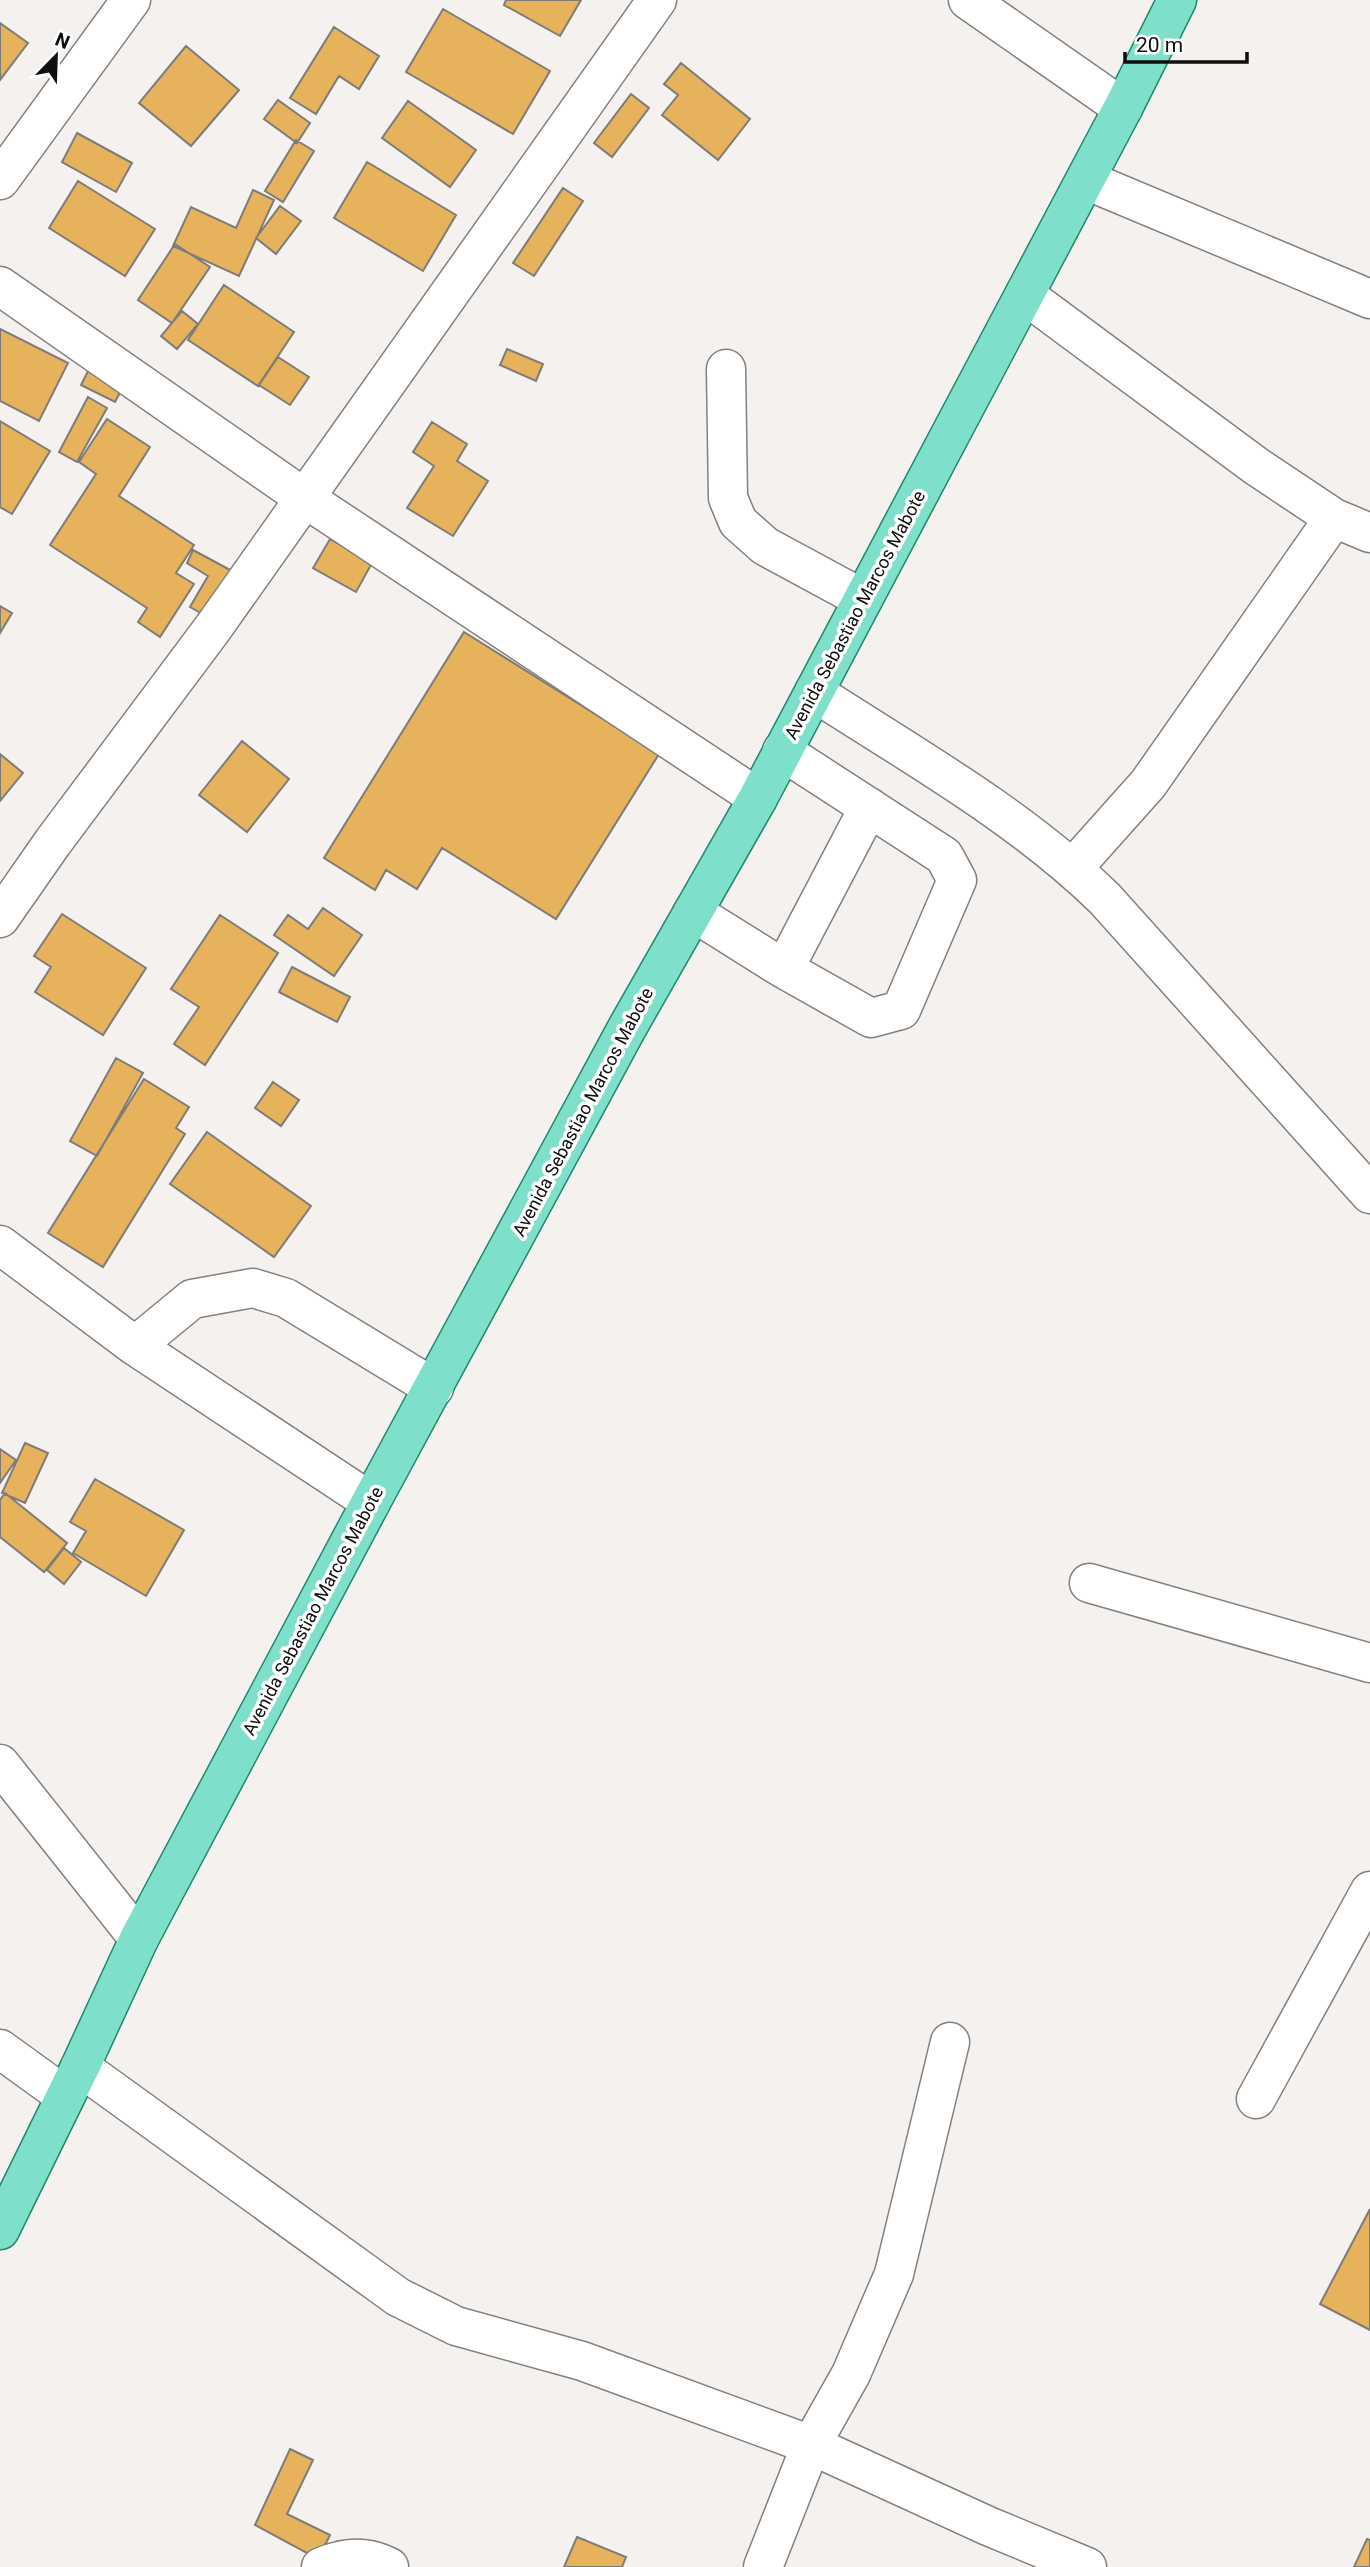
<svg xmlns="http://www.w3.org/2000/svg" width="1370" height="2567" font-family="Roboto,sans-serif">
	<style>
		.building { fill: #e6b25b; stroke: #7e7c79; stroke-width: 2 }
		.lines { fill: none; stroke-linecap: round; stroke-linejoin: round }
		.minor-casing { stroke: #83807e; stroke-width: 41 }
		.major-casing { stroke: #1f8871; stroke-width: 41 }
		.minor { stroke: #fff; stroke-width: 38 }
		.major { stroke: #7edfca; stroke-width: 38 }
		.labels { text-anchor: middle; stroke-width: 7; stroke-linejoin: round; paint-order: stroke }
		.street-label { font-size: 18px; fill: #0f0e0e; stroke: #fff }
	</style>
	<rect width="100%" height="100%" fill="#f4f1ef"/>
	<path class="building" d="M 506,0 L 581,0 L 560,36 L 504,5 Z
		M 443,9 L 550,71 L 513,134 L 406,72 Z
		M 0,23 L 28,43 L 0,80 Z
		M 334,27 L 379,56 L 359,89 L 339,76 L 316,114 L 290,98 Z
		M 186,46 L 239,90 L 191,146 L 139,103 Z
		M 681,63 L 750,119 L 718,160 L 662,115 L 678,95 L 664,84 Z
		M 631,94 L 649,108 L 612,157 L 594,143 Z
		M 278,100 L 310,123 L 297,143 L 264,119 Z
		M 408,101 L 476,150 L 450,187 L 382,138 Z
		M 77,133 L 132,163 L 116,192 L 62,162 Z
		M 296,140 L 314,151 L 283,202 L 265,191 Z
		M 367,162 L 456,215 L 423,271 L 334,218 Z
		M 78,181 L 155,229 L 125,276 L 49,228 Z
		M 563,188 L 583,201 L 534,276 L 513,263 Z
		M 253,190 L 274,200 L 239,276 L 173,246 L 191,207 L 236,228 Z
		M 280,206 L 301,221 L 276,254 L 256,238 Z
		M 175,244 L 210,267 L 172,323 L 138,300 Z
		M 224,285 L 294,332 L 258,386 L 188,340 Z
		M 182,311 L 198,324 L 177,349 L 161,336 Z
		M 0,329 L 68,363 L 39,421 L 0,401 Z
		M 507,349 L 543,364 L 536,381 L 500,365 Z
		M 278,357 L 309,377 L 290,405 L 259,385 Z
		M 90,367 L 124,385 L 115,402 L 81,385 Z
		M 88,397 L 107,408 L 77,462 L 59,452 Z
		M 107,419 L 150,447 L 119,496 L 194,545 L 176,573 L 194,584 L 160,637 L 138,622 L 147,608 L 50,545 L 96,474 L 79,462 Z
		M 0,421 L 50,451 L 12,514 L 0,507 Z
		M 432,422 L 467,444 L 457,461 L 488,481 L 453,536 L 407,508 L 434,466 L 413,452 Z
		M 330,539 L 372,563 L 356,592 L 313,568 Z
		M 193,550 L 232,571 L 206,616 L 190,607 L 208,576 L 187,563 Z
		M 0,606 L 12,613 L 0,633 Z
		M 464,632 L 659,754 L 556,919 L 442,848 L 417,889 L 386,870 L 375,890 L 324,858 Z
		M 242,741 L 289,779 L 247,832 L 199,795 Z
		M 0,754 L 23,773 L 0,801 Z
		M 323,908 L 362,935 L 334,976 L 274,935 L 288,915 L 308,929 Z
		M 62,914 L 146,968 L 103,1035 L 35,992 L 51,967 L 34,956 Z
		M 220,915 L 278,953 L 205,1065 L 174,1044 L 199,1007 L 171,989 Z
		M 292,967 L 350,997 L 337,1022 L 279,992 Z
		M 116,1058 L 143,1073 L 97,1156 L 70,1141 Z
		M 144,1079 L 189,1107 L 176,1128 L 185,1134 L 103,1267 L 48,1233 Z
		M 273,1082 L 299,1100 L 281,1126 L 255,1108 Z
		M 207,1132 L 311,1206 L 274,1257 L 170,1184 Z
		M 25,1443 L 48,1453 L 25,1503 L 2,1493 Z
		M 0,1449 L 16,1460 L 0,1483 Z
		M 95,1479 L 184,1530 L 146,1596 L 73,1553 L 86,1531 L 70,1522 Z
		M 5,1493 L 67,1543 L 44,1572 L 0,1537 L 0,1500 Z
		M 64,1548 L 81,1562 L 64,1584 L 47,1570 Z
		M 1370,2209 L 1370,2330 L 1320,2304 Z
		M 290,2449 L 313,2460 L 287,2514 L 330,2535 L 318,2559 L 255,2525 Z
		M 577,2537 L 626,2557 L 622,2567 L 564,2567 Z
		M 1367,2539 L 1370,2540 L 1370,2567 L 1354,2567 Z"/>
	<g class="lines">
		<defs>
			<path id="minor" d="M 968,0 L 1123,108
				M 0,180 L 131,0
				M 1086,180 L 1370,299
				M 0,286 L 303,497 L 758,798
				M 1025,295 L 1256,466 L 1334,518 L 1370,533
				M 726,369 L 728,498 L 738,522 L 765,546 L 863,599
				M 814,692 C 913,756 1020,816 1105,899 L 1370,1194
				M 1073,868 L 1148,784 L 1334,518
				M 693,912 L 784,969 L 871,1018 L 901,1010 L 957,880 L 944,856 L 782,751
				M 0,918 L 53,842 L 213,628 L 657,0
				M 784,969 L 869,807
				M 0,1245 L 135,1346 L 371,1502
				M 135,1346 L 192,1299 L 253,1288 L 286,1298 L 434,1388
				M 1089,1583 L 1370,1663
				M 0,1764 L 139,1939
				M 0,2049 L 65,2096
				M 80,2067 L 398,2297 L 456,2326 L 582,2361 L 811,2445 L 988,2526 L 1087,2567
				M 1256,2099 L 1370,1891
				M 321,2567 C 344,2557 366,2555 389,2567
				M 763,2567 L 811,2445 L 851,2374 L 894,2274 L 950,2042"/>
			<path id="major" d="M 0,2230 L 80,2067 L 139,1939 L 371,1502 L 627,1028 L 758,798 L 1123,108 L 1177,0"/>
		</defs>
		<use href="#minor" class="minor-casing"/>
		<use href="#major" class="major-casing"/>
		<use href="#minor" class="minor"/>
		<use href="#major" class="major"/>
	</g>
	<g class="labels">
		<g class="street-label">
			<text transform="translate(855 615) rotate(-62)" y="6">Avenida Sebastiao Marcos Mabote</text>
			<text transform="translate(583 1112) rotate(-62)" y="6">Avenida Sebastiao Marcos Mabote</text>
			<text transform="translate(313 1611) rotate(-62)" y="6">Avenida Sebastiao Marcos Mabote</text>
		</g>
	</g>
	<g transform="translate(56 56) rotate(23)" stroke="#ffffff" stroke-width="5" paint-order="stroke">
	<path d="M0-5L12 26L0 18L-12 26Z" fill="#0f0e0e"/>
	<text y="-10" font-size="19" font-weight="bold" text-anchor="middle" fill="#0f0e0e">N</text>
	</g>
	<path d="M1125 52v10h122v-10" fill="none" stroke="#0f0e0e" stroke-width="3.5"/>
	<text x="1136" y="52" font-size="21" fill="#0f0e0e" stroke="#ffffff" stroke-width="5" paint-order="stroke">20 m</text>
</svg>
